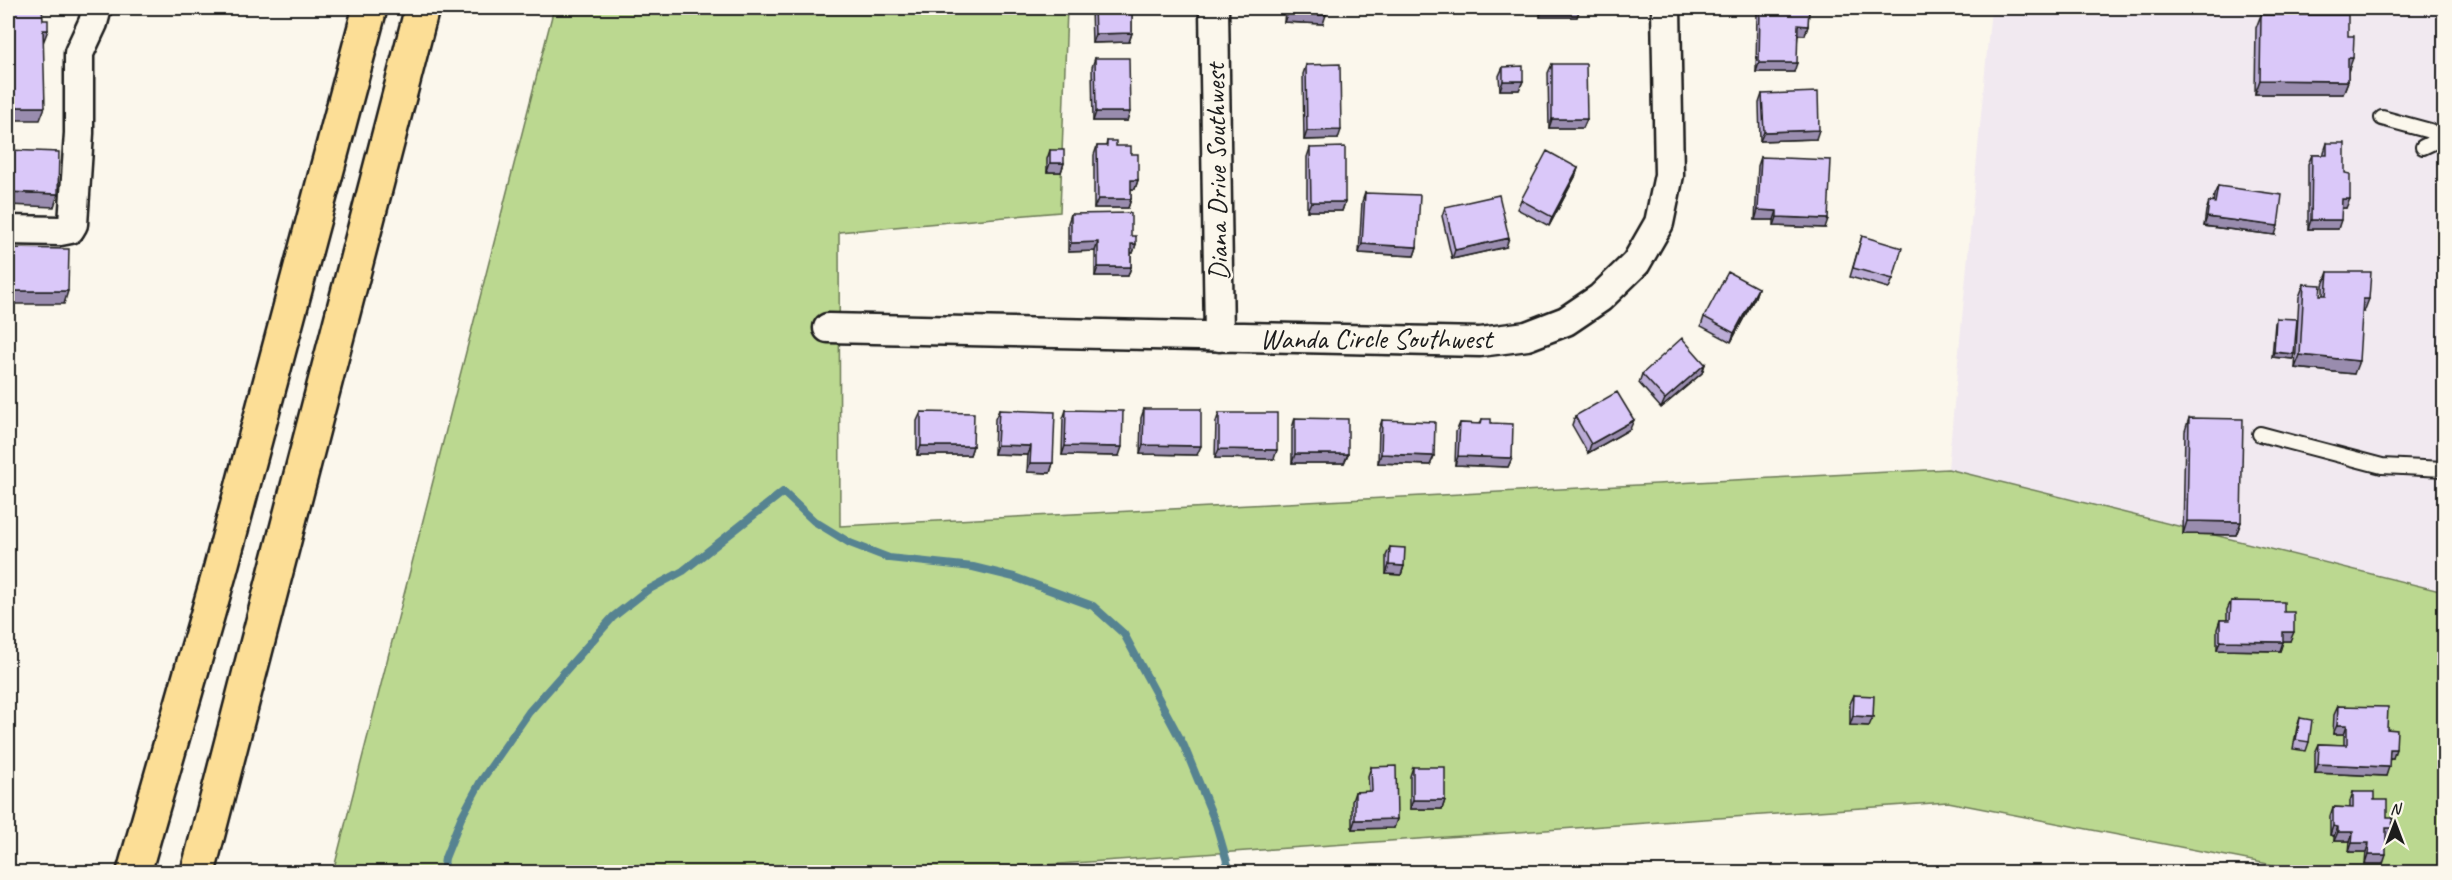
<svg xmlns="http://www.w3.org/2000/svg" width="2452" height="880" font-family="Caveat,sans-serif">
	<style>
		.built { fill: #f1e9f0 }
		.green { fill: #bbd890; stroke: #6c7a56; stroke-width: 1.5 }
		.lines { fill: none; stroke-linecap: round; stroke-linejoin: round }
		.stream { stroke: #578391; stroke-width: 8 }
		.service-casing { stroke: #1c1c1c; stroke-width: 18 }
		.minor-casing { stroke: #1c1c1c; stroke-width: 33 }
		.motorway-casing { stroke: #1c1c1c; stroke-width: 38 }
		.service { stroke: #fbf7ec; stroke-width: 14 }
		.minor { stroke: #fbf7ec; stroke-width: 28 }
		.motorway { stroke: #fcde96; stroke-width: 33 }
		.wall { fill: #bbacd6; stroke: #1c1c1c; stroke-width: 1.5 }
		.shaded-wall { fill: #998cae; stroke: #1c1c1c; stroke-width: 1.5 }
		.building { fill: #dac8f9; stroke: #1c1c1c; stroke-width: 1.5 }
		.labels { text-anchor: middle; stroke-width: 5; stroke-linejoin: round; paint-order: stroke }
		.street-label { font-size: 28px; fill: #1c1c1c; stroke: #fbf7ec }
	</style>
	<rect width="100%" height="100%" fill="#fbf7ec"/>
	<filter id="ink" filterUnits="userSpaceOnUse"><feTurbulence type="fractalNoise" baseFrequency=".0167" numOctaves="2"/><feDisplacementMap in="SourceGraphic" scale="12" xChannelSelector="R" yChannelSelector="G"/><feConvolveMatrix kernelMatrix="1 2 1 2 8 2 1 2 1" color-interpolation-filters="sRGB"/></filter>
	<g filter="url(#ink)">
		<path class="built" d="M 1991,8 L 2444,8 L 2444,592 L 1948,469 Z"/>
		<path class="green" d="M 554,8 L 1067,8 L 1060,212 L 839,232 L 840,526 L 1948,469 L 2444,592 L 2444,872 L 2309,872 L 1948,802 L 944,872 L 333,872 Z"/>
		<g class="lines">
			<path class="stream" d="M 443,872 L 445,858 L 461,818 L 481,781 L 529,712 L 613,617 L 646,591 L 683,571 L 783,492 L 814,521 L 850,543 L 889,558 L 973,567 L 1014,577 L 1093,606 L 1124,634 L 1184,746 L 1216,824 L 1230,872"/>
			<defs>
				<path id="service" d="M 2382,118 L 2430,131 L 2438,140 L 2444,141
					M 2423,147 L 2438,140
					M 2260,434 L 2382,466 L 2444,469"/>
				<path id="minor" d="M 1214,8 L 1219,337
					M 8,230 L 60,231 L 70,229 L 73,224 L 79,133 L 79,53 L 93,23 L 97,8
					M 828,328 L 1480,342 L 1527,336 L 1566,321 L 1600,298 L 1636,263 L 1659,223 L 1669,175 L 1666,8"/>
				<path id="motorway" d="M 134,872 L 220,571 L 370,8
					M 198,872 L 422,8"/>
			</defs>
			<use href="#service" class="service-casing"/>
			<use href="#minor" class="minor-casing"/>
			<use href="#motorway" class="motorway-casing"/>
			<use href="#service" class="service"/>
			<use href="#minor" class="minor"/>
			<use href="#motorway" class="motorway"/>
		</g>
		<path class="wall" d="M 1091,8 L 1132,8 L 1132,33 L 1129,42 L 1092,43 Z
			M 1285,8 L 1326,8 L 1323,24 L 1284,22 Z
			M 1540,8 L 1580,8 L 1577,17 L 1540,17 Z
			M 1758,8 L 1809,8 L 1808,26 L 1805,35 L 1798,35 L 1794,72 L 1756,72 L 1757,10 Z
			M 2261,15 L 2348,72 L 2348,81 L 2343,94 L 2255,94 L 2256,28 Z
			M 1095,58 L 1127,121 L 1093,121 L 1092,67 Z
			M 1552,64 L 1587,119 L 1583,128 L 1549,128 L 1548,73 Z
			M 1306,65 L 1338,139 L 1304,140 L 1303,74 Z
			M 1503,67 L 1523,81 L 1519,90 L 1500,90 L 1499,76 Z
			M 1762,94 L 1816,139 L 1760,141 L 1759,103 Z
			M 1107,141 L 1131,154 L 1138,180 L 1135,189 L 1131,189 L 1131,199 L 1128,208 L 1094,208 L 1094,155 L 1097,146 L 1106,146 Z
			M 2327,143 L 2345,173 L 2346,208 L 2342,208 L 2338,229 L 2308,229 L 2308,164 L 2312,155 L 2324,155 L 2324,152 Z
			M 1310,148 L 1345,202 L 1342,211 L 1307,211 L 1307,157 Z
			M 1050,150 L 1064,163 L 1061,172 L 1047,172 L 1047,159 Z
			M 1761,157 L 1825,228 L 1774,226 L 1774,220 L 1755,220 L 1758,166 Z
			M 1578,168 L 1575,177 L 1549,226 L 1517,209 L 1521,200 Z
			M 2218,186 L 2275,235 L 2204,226 L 2206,211 L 2209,202 L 2213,203 L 2214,195 Z
			M 1365,193 L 1417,247 L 1414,256 L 1359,253 L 1362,202 Z
			M 1445,207 L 1506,247 L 1452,259 L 1442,216 Z
			M 1071,214 L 1131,236 L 1136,244 L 1133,253 L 1131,253 L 1131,267 L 1128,276 L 1095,276 L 1095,251 L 1068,252 L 1068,223 Z
			M 1862,236 L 1893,279 L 1889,288 L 1850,277 Z
			M 2328,272 L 2364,312 L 2362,312 L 2354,374 L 2295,368 L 2299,297 L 2304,284 L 2320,295 L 2323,295 L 2323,285 Z
			M 1758,288 L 1755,297 L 1731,342 L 1701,326 L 1704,317 Z
			M 2276,318 L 2293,359 L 2272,357 L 2275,323 Z
			M 1705,364 L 1702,373 L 1661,408 L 1639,383 L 1642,374 Z
			M 1144,409 L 1197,455 L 1140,454 L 1141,418 Z
			M 999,410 L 1053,463 L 1050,473 L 1027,472 L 1028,455 L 994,454 L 995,419 Z
			M 1066,410 L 1119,456 L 1062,455 L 1063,419 Z
			M 921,412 L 973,446 L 970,455 L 917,455 L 917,421 Z
			M 1219,413 L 1274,459 L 1215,458 L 1216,422 Z
			M 1575,416 L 1630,429 L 1588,453 L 1572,425 Z
			M 1295,418 L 1348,454 L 1344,463 L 1292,463 L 1292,428 Z
			M 2189,418 L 2241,522 L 2236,535 L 2183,534 L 2185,431 Z
			M 1482,419 L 1491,423 L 1512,458 L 1508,467 L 1455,465 L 1456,432 L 1460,423 L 1480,424 Z
			M 1382,420 L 1434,456 L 1430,465 L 1378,463 L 1379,429 Z
			M 1390,547 L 1404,566 L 1401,575 L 1386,574 L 1386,556 Z
			M 2231,601 L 2284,612 L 2290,641 L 2283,641 L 2280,651 L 2217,650 L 2217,629 L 2220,620 L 2227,620 L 2227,610 Z
			M 1854,695 L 1869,726 L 1850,725 L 1850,704 Z
			M 2338,706 L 2387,729 L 2393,758 L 2390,758 L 2386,776 L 2315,773 L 2315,753 L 2319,744 L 2344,745 L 2344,734 L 2333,734 L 2334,715 Z
			M 2300,718 L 2309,742 L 2306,751 L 2293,749 L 2297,727 Z
			M 1371,767 L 1397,819 L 1394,828 L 1352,829 L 1352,801 L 1355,792 L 1369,792 L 1368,776 Z
			M 1413,767 L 1445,800 L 1442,809 L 1410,809 L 1410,776 Z
			M 2353,792 L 2374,800 L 2387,817 L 2389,838 L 2386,838 L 2383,864 L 2365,864 L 2366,852 L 2349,852 L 2350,841 L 2334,841 L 2334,836 L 2330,835 L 2330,816 L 2333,807 L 2350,808 L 2350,801 Z"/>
		<path class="shaded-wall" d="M 1543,8 L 1580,8 L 1577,17 L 1540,17 Z
			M 1288,13 L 1326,15 L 1323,24 L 1284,22 Z
			M 1798,25 L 1808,26 L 1805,35 L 1794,34 Z
			M 43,30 L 48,30 L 43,43 Z
			M 1132,33 L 1129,42 L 1092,43 L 1095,34 Z
			M 2348,58 L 2353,58 L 2348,72 L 2343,72 Z
			M 1759,63 L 1797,63 L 1794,72 L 1756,72 Z
			M 2260,80 L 2348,81 L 2343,94 L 2255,94 Z
			M 1503,81 L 1523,81 L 1519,90 L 1500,90 Z
			M 8,107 L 45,107 L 40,120 L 8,120 Z
			M 1096,112 L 1130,112 L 1127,121 L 1093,121 Z
			M 1552,119 L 1587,119 L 1583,128 L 1549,128 Z
			M 1341,130 L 1338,139 L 1304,140 L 1307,131 Z
			M 1819,130 L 1816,139 L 1760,141 L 1764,132 Z
			M 1050,163 L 1064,163 L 1061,172 L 1047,172 Z
			M 1578,168 L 1575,177 L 1549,226 L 1552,217 Z
			M 1131,180 L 1138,180 L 1135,189 L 1128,189 Z
			M 8,192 L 58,194 L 54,207 L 8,205 Z
			M 1098,199 L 1131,199 L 1128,208 L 1094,208 Z
			M 2342,199 L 2350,199 L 2346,208 L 2339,208 Z
			M 1311,202 L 1345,202 L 1342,211 L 1307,211 Z
			M 1758,210 L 1777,211 L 1774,220 L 1755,220 Z
			M 1777,217 L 1828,219 L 1825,228 L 1774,226 Z
			M 2207,217 L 2278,226 L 2275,235 L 2204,226 Z
			M 2311,220 L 2341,220 L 2338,229 L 2308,229 Z
			M 1509,238 L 1506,247 L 1452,259 L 1455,250 Z
			M 1098,242 L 1095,251 L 1068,252 L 1071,243 Z
			M 1131,244 L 1136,244 L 1133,253 L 1128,253 Z
			M 1362,244 L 1417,247 L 1414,256 L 1359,253 Z
			M 1098,267 L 1131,267 L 1128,276 L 1095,276 Z
			M 1758,288 L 1755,297 L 1731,342 L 1734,333 Z
			M 8,291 L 68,291 L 64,304 L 8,304 Z
			M 2363,299 L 2369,299 L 2364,312 L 2358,312 Z
			M 2274,352 L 2294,354 L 2293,359 L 2272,357 Z
			M 2300,355 L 2359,361 L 2354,374 L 2295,368 Z
			M 1705,364 L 1702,373 L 1661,408 L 1665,399 Z
			M 1634,420 L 1630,429 L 1588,453 L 1591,444 Z
			M 997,445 L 1031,446 L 1028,455 L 994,454 Z
			M 1143,445 L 1201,446 L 1197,455 L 1140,454 Z
			M 921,446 L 973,446 L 970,455 L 917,455 Z
			M 1065,446 L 1122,447 L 1119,456 L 1062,455 Z
			M 1219,449 L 1277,450 L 1274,459 L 1215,458 Z
			M 1295,454 L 1348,454 L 1344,463 L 1292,463 Z
			M 1381,454 L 1434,456 L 1430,465 L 1378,463 Z
			M 1458,456 L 1512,458 L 1508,467 L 1455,465 Z
			M 1030,463 L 1053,463 L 1050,473 L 1027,472 Z
			M 2187,521 L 2241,522 L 2236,535 L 2183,534 Z
			M 1389,565 L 1404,566 L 1401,575 L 1386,574 Z
			M 2283,632 L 2294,632 L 2290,641 L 2280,641 Z
			M 2220,641 L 2283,642 L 2280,651 L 2217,650 Z
			M 1853,716 L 1873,717 L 1869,726 L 1850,725 Z
			M 2337,725 L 2347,725 L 2344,734 L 2333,734 Z
			M 2390,749 L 2396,749 L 2393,758 L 2387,758 Z
			M 2318,764 L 2389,767 L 2386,776 L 2315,773 Z
			M 1413,800 L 1445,800 L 1442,809 L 1410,809 Z
			M 1397,819 L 1394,828 L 1352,829 L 1355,820 Z
			M 2333,826 L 2338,827 L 2334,836 L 2330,835 Z
			M 2386,828 L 2392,828 L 2389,838 L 2383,838 Z
			M 2338,832 L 2353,832 L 2350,841 L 2334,841 Z
			M 2352,843 L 2369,843 L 2366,852 L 2349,852 Z
			M 2368,855 L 2386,855 L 2383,864 L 2365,864 Z"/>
		<path class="building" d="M 8,8 L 42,8 L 43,20 L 48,20 L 48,30 L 43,30 L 45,107 L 8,107 Z
			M 1094,8 L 1132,8 L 1132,33 L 1095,34 Z
			M 1288,8 L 1326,8 L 1326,15 L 1288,13 Z
			M 1760,8 L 1809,8 L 1808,26 L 1798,25 L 1797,63 L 1759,63 Z
			M 2261,15 L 2348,15 L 2348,36 L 2354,36 L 2353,58 L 2348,58 L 2348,81 L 2260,80 Z
			M 1095,58 L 1129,58 L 1130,112 L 1096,112 Z
			M 1340,64 L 1341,130 L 1307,131 L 1306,65 Z
			M 1552,64 L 1586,64 L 1587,119 L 1552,119 Z
			M 1523,66 L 1523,81 L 1503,81 L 1503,67 Z
			M 1818,92 L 1819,130 L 1764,132 L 1762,94 Z
			M 1107,141 L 1116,141 L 1116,146 L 1131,146 L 1131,154 L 1138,154 L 1138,180 L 1131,180 L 1131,199 L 1098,199 L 1097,146 L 1107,146 Z
			M 2327,143 L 2345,143 L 2345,173 L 2350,174 L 2350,199 L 2342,199 L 2341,220 L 2311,220 L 2312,155 L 2327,155 Z
			M 1345,147 L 1345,202 L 1311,202 L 1310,148 Z
			M 8,150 L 59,152 L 58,194 L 8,192 Z
			M 1050,150 L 1064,150 L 1064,163 L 1050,163 Z
			M 1547,151 L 1578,168 L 1552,217 L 1521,200 Z
			M 1761,157 L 1831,160 L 1828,219 L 1777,217 L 1777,211 L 1758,210 Z
			M 2218,186 L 2282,195 L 2278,226 L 2207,217 L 2209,202 L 2215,203 Z
			M 1365,193 L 1420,195 L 1417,247 L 1362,244 Z
			M 1499,195 L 1509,238 L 1455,250 L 1445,207 Z
			M 1131,213 L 1131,236 L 1136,236 L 1136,244 L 1131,244 L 1131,267 L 1098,267 L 1098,242 L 1071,243 L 1071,214 Z
			M 1862,236 L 1902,248 L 1893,279 L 1853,268 Z
			M 8,248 L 69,249 L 68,291 L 8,291 Z
			M 1728,272 L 1758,288 L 1734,333 L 1704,317 Z
			M 2328,272 L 2371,272 L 2369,299 L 2363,299 L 2359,361 L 2300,355 L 2304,284 L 2321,285 L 2320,295 L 2326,295 Z
			M 2276,318 L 2297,319 L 2294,354 L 2274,352 Z
			M 1682,338 L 1705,364 L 1665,399 L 1642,374 Z
			M 1617,392 L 1634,420 L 1591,444 L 1575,416 Z
			M 1144,409 L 1201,409 L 1201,446 L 1143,445 Z
			M 999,410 L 1055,412 L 1053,463 L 1030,463 L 1031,446 L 997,445 Z
			M 1066,410 L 1123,411 L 1122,447 L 1065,446 Z
			M 921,412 L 974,413 L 973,446 L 921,446 Z
			M 1219,413 L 1277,413 L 1277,450 L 1219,449 Z
			M 1295,418 L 1348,419 L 1348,454 L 1295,454 Z
			M 2189,418 L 2243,419 L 2241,522 L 2187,521 Z
			M 1482,419 L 1491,419 L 1491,423 L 1513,424 L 1512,458 L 1458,456 L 1460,423 L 1481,424 Z
			M 1382,420 L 1435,422 L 1434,456 L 1381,454 Z
			M 1390,547 L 1405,548 L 1404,566 L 1389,565 Z
			M 2231,601 L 2284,602 L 2284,612 L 2294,612 L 2294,632 L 2283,632 L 2283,642 L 2220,641 L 2220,620 L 2230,620 Z
			M 1854,695 L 1874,696 L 1873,717 L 1853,716 Z
			M 2338,706 L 2388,707 L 2387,729 L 2397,730 L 2396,749 L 2390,749 L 2389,767 L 2318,764 L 2319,744 L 2347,745 L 2347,725 L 2337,725 Z
			M 2300,718 L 2312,720 L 2309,742 L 2296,740 Z
			M 1396,766 L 1397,819 L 1355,820 L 1355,792 L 1372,791 L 1371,767 Z
			M 1413,767 L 1445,767 L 1445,800 L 1413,800 Z
			M 2353,792 L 2374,792 L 2374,800 L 2387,800 L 2387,817 L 2393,817 L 2392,828 L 2386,828 L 2386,855 L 2368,855 L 2369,843 L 2352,843 L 2353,832 L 2338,832 L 2338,827 L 2333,826 L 2333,807 L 2353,808 Z"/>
	</g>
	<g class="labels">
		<g class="street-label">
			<text transform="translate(1216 172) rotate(-91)" y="10">Diana Drive Southwest</text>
			<text x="1376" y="348">Wanda Circle Southwest</text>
		</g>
	</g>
	<rect width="2452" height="880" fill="none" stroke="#fbf7ec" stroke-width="30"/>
	<rect x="15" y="15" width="2422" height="850" fill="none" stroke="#1c1c1c" stroke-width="2" filter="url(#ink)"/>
	<g transform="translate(2395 823)" stroke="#fbf7ec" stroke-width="4.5" paint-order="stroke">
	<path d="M0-4.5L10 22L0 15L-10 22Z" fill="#1c1c1c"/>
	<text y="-9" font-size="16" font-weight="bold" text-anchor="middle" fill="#1c1c1c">N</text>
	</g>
</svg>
